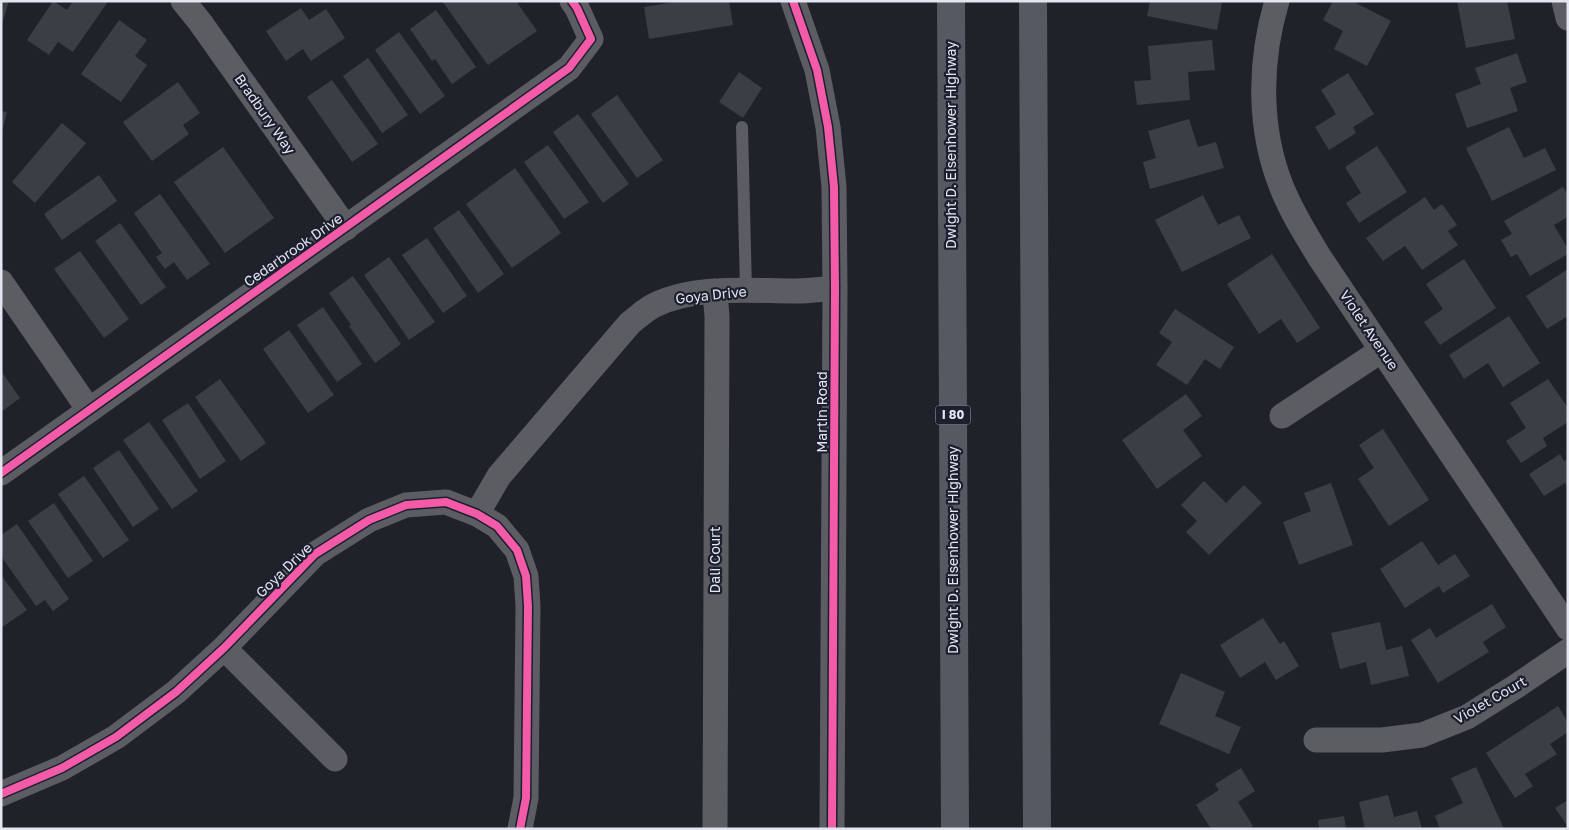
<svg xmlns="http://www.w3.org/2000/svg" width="1569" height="830" font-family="'Golos Text',sans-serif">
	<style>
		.building { fill: #3c3e45 }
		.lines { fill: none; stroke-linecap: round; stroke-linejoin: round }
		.service { stroke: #5b5d63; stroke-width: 12 }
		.minor { stroke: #5b5d63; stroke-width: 25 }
		.motorway { stroke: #565862; stroke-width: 28 }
		.cycleway-casing { stroke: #1c1f2e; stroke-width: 11 }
		.cycleway { stroke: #f35aa7; stroke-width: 8 }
		.labels { text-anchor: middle; stroke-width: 4.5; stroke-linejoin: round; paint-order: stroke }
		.shield { fill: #1c1f2e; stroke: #a7aab6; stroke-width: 1 }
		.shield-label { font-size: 12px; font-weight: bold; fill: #e3e5f0 }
		.street-label { font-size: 14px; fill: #e3e5f0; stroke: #1c1f2e }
	</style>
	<rect width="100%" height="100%" fill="#20222a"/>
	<path class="building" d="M 1,1 L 9,1 L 2,24 L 1,24 Z
		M 53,1 L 67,10 L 73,1 L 105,1 L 107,3 L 73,52 L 58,42 L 49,55 L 27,40 Z
		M 442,1 L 516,1 L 537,31 L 488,65 Z
		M 681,1 L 729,1 L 733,25 L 649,39 L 644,7 Z
		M 1150,1 L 1212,1 L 1222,3 L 1217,30 L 1147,16 Z
		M 1333,1 L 1352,1 L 1391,21 L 1367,66 L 1334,49 L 1343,31 L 1323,20 Z
		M 1457,1 L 1507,1 L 1515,39 L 1466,48 Z
		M 301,8 L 309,20 L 326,9 L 345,38 L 311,61 L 303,49 L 286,61 L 266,31 Z
		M 436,10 L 476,67 L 452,84 L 435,59 L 432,61 L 410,29 Z
		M 119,20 L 147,40 L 135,56 L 147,65 L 121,102 L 81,74 Z
		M 399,32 L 445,96 L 420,114 L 375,50 Z
		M 1212,40 L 1215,70 L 1188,72 L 1190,100 L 1137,105 L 1134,81 L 1151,80 L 1148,46 Z
		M 1517,53 L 1527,82 L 1510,88 L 1518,111 L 1467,128 L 1455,94 L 1481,84 L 1475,68 Z
		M 368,58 L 408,115 L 382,133 L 343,76 Z
		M 739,72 L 762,88 L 743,118 L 719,102 Z
		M 1348,73 L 1374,114 L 1353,127 L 1356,133 L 1329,150 L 1315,127 L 1336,114 L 1321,90 Z
		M 332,80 L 378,144 L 352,162 L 307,97 Z
		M 178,82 L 200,113 L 183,125 L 189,134 L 152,161 L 123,122 Z
		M 617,95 L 663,160 L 637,178 L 591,114 Z
		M 1,111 L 7,112 L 2,131 L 1,131 Z
		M 578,114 L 629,184 L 603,203 L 553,132 Z
		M 1189,119 L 1198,147 L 1216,142 L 1224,168 L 1150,189 L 1143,162 L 1156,158 L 1148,131 Z
		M 62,123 L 86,143 L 35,203 L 12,182 Z
		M 1509,127 L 1524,158 L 1545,148 L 1556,170 L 1492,201 L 1466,148 Z
		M 548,145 L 589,202 L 564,219 L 524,162 Z
		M 1377,146 L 1407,192 L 1359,223 L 1346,203 L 1361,193 L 1345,167 Z
		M 223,147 L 274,218 L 225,253 L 174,182 Z
		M 515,168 L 561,233 L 512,268 L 466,204 Z
		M 99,175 L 117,201 L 62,240 L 44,214 Z
		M 1563,187 L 1568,195 L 1568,217 L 1554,225 L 1568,249 L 1568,254 L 1530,276 L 1517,254 L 1511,257 L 1501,240 L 1512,234 L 1504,221 Z
		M 160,194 L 210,264 L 187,280 L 174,262 L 165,269 L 156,257 L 162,253 L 134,213 Z
		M 1203,195 L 1218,225 L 1239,215 L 1251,238 L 1182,272 L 1155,220 Z
		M 1425,197 L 1434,210 L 1442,204 L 1457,225 L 1448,231 L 1458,245 L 1422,270 L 1405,246 L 1383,261 L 1366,238 Z
		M 459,210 L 504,274 L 478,293 L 433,228 Z
		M 120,223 L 166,287 L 141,305 L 95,241 Z
		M 427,238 L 467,296 L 443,313 L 402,255 Z
		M 80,251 L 129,319 L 104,338 L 54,269 Z
		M 1272,254 L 1320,328 L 1297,343 L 1281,319 L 1259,334 L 1227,284 Z
		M 389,257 L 435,322 L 409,340 L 364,275 Z
		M 1464,259 L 1496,308 L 1440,345 L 1424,322 L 1443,309 L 1426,284 Z
		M 1568,269 L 1568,316 L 1547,329 L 1526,296 Z
		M 353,276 L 401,344 L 375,363 L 349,326 L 351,325 L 329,293 Z
		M 323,307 L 362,364 L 337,382 L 297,325 Z
		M 1175,309 L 1234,347 L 1220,369 L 1205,359 L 1187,385 L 1156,365 L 1172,342 L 1159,333 Z
		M 1509,316 L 1540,363 L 1503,387 L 1488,363 L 1464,379 L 1449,355 Z
		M 289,330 L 334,395 L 308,413 L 263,349 Z
		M 1,371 L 20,398 L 1,412 Z
		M 220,379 L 266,443 L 241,461 L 195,397 Z
		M 1548,379 L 1568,408 L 1568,422 L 1543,438 L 1547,446 L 1521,463 L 1506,441 L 1526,428 L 1510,403 Z
		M 1186,394 L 1202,416 L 1183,430 L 1202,456 L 1157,489 L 1122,440 Z
		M 188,403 L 226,461 L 200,479 L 162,420 Z
		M 149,422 L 198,491 L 172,509 L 123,440 Z
		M 1383,429 L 1429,500 L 1389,526 L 1358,479 L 1374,468 L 1359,445 Z
		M 119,450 L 159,509 L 133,527 L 93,468 Z
		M 1560,454 L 1564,461 L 1568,459 L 1568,488 L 1565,483 L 1544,496 L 1529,474 Z
		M 84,476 L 129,540 L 103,558 L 58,494 Z
		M 1204,481 L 1226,503 L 1244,485 L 1262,503 L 1209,555 L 1186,532 L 1197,521 L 1181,505 Z
		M 1331,483 L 1353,545 L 1299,565 L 1283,522 L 1311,511 L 1304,493 Z
		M 54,503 L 93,561 L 68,578 L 28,521 Z
		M 17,524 L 69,599 L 53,611 L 45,600 L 36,606 L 1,556 L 1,535 Z
		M 1422,541 L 1438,565 L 1455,554 L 1470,576 L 1443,593 L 1439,586 L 1405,608 L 1380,569 Z
		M 1,575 L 27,610 L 1,628 Z
		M 1492,604 L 1506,627 L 1483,642 L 1489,652 L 1438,683 L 1411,640 L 1430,628 L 1436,638 Z
		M 1263,618 L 1280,644 L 1284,641 L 1299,666 L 1276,680 L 1265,662 L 1240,678 L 1220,645 Z
		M 1380,622 L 1386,650 L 1402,646 L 1409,676 L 1371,685 L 1366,662 L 1340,669 L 1331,633 Z
		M 1181,673 L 1225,692 L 1215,716 L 1241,727 L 1229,754 L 1159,724 Z
		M 1558,706 L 1568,722 L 1568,732 L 1550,744 L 1557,754 L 1525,774 L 1533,786 L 1515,798 L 1486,753 Z
		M 1476,767 L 1504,829 L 1440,829 L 1435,816 L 1463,803 L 1451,778 Z
		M 1241,768 L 1255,791 L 1238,802 L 1253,826 L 1249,829 L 1211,829 L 1196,805 L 1219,790 L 1215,784 Z
		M 1388,795 L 1394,817 L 1417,811 L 1422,829 L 1365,829 L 1359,802 Z
		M 1568,800 L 1568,827 L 1555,808 Z
		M 1344,816 L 1346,829 L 1319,829 L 1318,820 Z"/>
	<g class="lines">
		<path class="service" d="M 742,127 L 746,290"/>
		<path class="minor" d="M 183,1 L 200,22 L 346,228
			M 793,1 L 817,70 L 828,127 L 834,187 L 835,288 L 832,829
			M 1277,1 C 1259,61 1258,129 1282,188 C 1292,213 1306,235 1320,258 L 1568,628
			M 1564,1 L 1568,18
			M 1,282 L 89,410
			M 1282,416 L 1382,350
			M 1,473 L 569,68 L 591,39 L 577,8 L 572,1
			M 477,514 L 499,476 L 630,323 C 638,317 646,309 655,305 C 696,285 751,291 796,291 C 809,291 822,289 835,288
			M 224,648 L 335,759
			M 1316,740 L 1382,740 L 1422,735 L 1467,717 L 1515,687 L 1568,651
			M 1,794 L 62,768 L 116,737 L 176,692 L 224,648 L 315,554 L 369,520 L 406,505 L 446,502 L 477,514 L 497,526 L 517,550 L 526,576 L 528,606 L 526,798 L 520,829
			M 715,829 L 717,317 L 715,291"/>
		<path class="motorway" d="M 951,1 L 955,829
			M 1033,1 L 1037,829"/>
		<defs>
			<path id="cycleway" d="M 793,1 L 817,70 L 828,127 L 834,187 L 835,288 L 832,829
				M 1,473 L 569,68 L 591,39 L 577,8 L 572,1
				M 1,794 L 62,768 L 116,737 L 176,692 L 224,648 L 315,554 L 369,520 L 406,505 L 446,502 L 477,514 L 497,526 L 517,550 L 526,576 L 528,606 L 526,798 L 520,829"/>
		</defs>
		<use href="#cycleway" class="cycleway-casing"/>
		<use href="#cycleway" class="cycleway"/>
	</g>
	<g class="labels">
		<rect class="shield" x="935.5" y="405.5" width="35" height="19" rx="4"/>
		<g class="shield-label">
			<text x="953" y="419">I 80</text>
		</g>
		<g class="street-label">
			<text transform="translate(265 114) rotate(55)" y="5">Bradbury Way</text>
			<text transform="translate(951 145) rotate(-90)" y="5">Dwight D. Eisenhower Highway</text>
			<text transform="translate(293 250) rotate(-35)" y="5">Cedarbrook Drive</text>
			<text transform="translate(711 295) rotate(-6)" y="5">Goya Drive</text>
			<text transform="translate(1369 330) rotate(56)" y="5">Violet Avenue</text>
			<text transform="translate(822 412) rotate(-90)" y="5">Martin Road</text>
			<text transform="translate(953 550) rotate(-90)" y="5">Dwight D. Eisenhower Highway</text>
			<text transform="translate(715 560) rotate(-90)" y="5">Dali Court</text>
			<text transform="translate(284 570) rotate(-44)" y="5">Goya Drive</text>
			<text transform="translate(1490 700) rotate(-30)" y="5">Violet Court</text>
		</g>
	</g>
	<rect width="1569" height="830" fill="none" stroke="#e3e5f0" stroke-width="5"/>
</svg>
